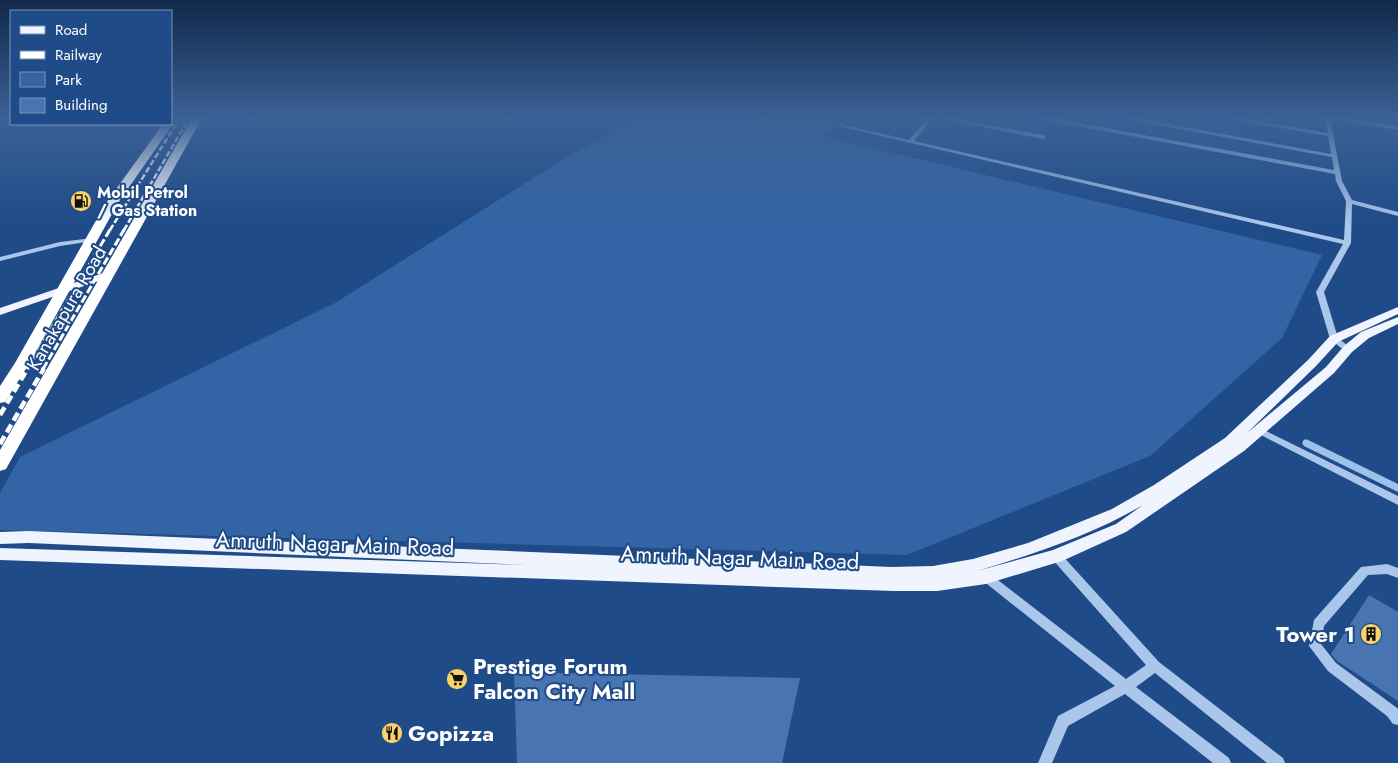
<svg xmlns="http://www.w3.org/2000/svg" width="1398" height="763" font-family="Jost,sans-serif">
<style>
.green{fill:#3365a6}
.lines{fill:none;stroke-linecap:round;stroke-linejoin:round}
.stream{stroke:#9ec1ec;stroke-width:7}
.building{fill:#4875b1}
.minor{fill:#aac6eb;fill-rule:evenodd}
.major{fill:#eff4fe;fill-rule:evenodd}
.highway{fill:#fff;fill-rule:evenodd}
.rail-far2{stroke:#fff;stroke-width:2.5;stroke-dasharray:6 2.5;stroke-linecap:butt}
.rail-far1{stroke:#fff;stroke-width:3;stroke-dasharray:8 3;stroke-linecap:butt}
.rail{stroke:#fff;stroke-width:4.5;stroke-dasharray:9 4.5;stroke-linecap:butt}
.labels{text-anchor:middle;stroke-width:4;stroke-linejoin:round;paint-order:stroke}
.far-poi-label{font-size:16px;font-weight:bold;fill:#fff;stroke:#1f4b88;text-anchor:start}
.street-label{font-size:19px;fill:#fff;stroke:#1f4b88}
.near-street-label{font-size:22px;fill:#fff;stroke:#1f4b88}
.near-poi-label{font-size:22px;font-weight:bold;fill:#fff;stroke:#1f4b88;text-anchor:start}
</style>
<rect width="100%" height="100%" fill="#1f4b88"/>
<path class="green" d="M 640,118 L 841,118 L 822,136 L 1322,255 L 1282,338 L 1150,456 L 907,555 L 0,530 L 0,493 L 20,457 L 335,303 L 565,158 Z"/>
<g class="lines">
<path class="stream" d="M 1306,443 L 1398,488"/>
</g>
<path class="building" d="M 1369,595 L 1398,612 L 1398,701 L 1337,661 L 1331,654 Z
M 514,672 L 800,678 L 782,763 L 517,763 Z"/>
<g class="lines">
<path class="minor" d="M 0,118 L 11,118 L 11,121 L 0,120 Z
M 928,118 L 933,118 L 914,141 L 1344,240 L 1346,201 L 1336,181 L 1335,174 L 1045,120 L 1042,118 L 1051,118 L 1334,170 L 1332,157 L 1130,120 L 1127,118 L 1136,118 L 1331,154 L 1328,136 L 1232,120 L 1229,118 L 1239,118 L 1328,133 L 1325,118 L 1330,118 L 1342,181 L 1352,200 L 1398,212 L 1398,216 L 1352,204 L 1351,243 L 1324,292 L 1338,338 L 1352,349 L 1348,352 L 1345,351 L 1330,339 L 1316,292 L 1343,244 L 838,126 L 841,124 L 909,140 Z
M 939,118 L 948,118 L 1043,135 L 1046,137 L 1043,139 Z
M 1333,118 L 1343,118 L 1398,126 L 1398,130 L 1336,120 Z
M 92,238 L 94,239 L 94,241 L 60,246 L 0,261 L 0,257 L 60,242 Z
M 1260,428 L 1398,496 L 1398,505 L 1257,433 L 1255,431 L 1257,429 Z
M 1056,551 L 1060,553 L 1159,662 L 1283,758 L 1285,763 L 1267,763 L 1155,673 L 1136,687 L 1229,758 L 1231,763 L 1213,763 L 1125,694 L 1068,726 L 1052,763 L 1038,763 L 1058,716 L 1115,686 L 982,580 L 980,577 L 982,574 L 986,572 L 990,574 L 1126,679 L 1146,665 L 1052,559 L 1051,556 L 1052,553 Z
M 1387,564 L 1398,568 L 1398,578 L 1387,574 L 1368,575 L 1324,626 L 1321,644 L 1336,663 L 1397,708 L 1398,709 L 1398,725 L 1393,724 L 1387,716 L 1328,671 L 1309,646 L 1314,620 L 1361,567 Z"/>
<path class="major" d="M 109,271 L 114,274 L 113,276 L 0,315 L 0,308 Z
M 1398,307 L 1398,314 L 1338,342 L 1316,366 L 1247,433 L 1326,367 L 1344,346 L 1361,332 L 1398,317 L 1398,324 L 1369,338 L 1352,352 L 1334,373 L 1244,451 L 1126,532 L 1062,561 L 986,584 L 937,591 L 894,591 L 0,560 L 0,548 L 528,565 L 29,543 L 0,544 L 0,532 L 29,531 L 891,567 L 933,566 L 973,559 L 1028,543 L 1112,509 L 1154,485 L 1225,438 L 1308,360 L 1330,336 ZM 1143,505 L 1116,524 L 1053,550 L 977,571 C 1034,554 1092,535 1143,505 Z"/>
<path class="highway" d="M 192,118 L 202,118 L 6,469 L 0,471 L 0,450 Z
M 171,122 L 173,124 L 118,203 L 29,364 L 5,402 L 0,403 L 0,386 L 15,363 L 106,203 L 163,124 L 171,124 Z"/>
<path class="rail-far2" d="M 110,230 L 180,118
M 124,230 L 189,118"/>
<path class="rail-far1" d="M 27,369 L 111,228
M 43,369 L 125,228"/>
<path class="rail" d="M 0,415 L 28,368
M 0,444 L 44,368"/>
</g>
<linearGradient id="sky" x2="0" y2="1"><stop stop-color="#11294b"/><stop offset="0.53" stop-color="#3c6196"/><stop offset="1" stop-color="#3c6196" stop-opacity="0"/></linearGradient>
<rect width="1398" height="224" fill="url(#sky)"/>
<defs>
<g id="fuel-disc" transform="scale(1.125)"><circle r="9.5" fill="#f9d26a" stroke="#1f4b88"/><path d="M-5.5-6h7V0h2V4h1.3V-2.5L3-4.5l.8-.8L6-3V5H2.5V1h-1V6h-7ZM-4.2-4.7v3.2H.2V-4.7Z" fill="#111"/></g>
<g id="building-disc" transform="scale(1.125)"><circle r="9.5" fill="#f9d26a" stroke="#1f4b88"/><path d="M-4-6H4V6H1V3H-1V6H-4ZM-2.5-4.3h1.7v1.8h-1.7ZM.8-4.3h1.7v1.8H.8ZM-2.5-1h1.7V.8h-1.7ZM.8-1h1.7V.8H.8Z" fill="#111"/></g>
<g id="supermarket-disc" transform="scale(1.125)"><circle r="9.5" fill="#f9d26a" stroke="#1f4b88"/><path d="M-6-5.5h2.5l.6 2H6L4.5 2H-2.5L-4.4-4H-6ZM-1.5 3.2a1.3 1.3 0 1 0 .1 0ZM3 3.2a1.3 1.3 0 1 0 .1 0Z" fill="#111"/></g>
<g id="restaurant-disc" transform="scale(1.125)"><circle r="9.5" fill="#f9d26a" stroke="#1f4b88"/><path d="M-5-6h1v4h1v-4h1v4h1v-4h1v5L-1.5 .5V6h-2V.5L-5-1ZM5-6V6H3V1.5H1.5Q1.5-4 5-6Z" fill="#111"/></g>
</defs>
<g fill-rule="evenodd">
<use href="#fuel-disc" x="81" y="201"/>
<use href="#building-disc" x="1371" y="634"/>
<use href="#supermarket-disc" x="457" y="679"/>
<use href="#restaurant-disc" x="392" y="733"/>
</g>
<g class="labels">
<g class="far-poi-label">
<text x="97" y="198">Mobil Petrol<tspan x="97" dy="18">/ Gas Station</tspan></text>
</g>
<g class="street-label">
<text transform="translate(66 308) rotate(-60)" y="7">Kanakapura Road</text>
</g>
<g class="near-street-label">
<text transform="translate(335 543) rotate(2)" y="8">Amruth Nagar Main Road</text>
<text transform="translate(740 557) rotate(2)" y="8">Amruth Nagar Main Road</text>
</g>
<g class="near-poi-label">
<text x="1355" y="642" text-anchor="end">Tower 1</text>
<text x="473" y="674">Prestige Forum<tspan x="473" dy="25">Falcon City Mall</tspan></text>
<text x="408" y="741">Gopizza</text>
</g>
</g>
<rect x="10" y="10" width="162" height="115" fill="#1f4b88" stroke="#7993b8"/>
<rect x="20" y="26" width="25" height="8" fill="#eff4fe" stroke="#7993b8"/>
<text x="55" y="35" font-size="15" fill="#ffffff">Road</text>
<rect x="20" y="51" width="25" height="8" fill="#ffffff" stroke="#7993b8"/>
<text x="55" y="60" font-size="15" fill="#ffffff">Railway</text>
<rect x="20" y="72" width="25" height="15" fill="#3365a6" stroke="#7993b8"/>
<text x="55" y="85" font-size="15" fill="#ffffff">Park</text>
<rect x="20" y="98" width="25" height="15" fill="#4875b1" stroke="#7993b8"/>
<text x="55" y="110" font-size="15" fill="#ffffff">Building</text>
</svg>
